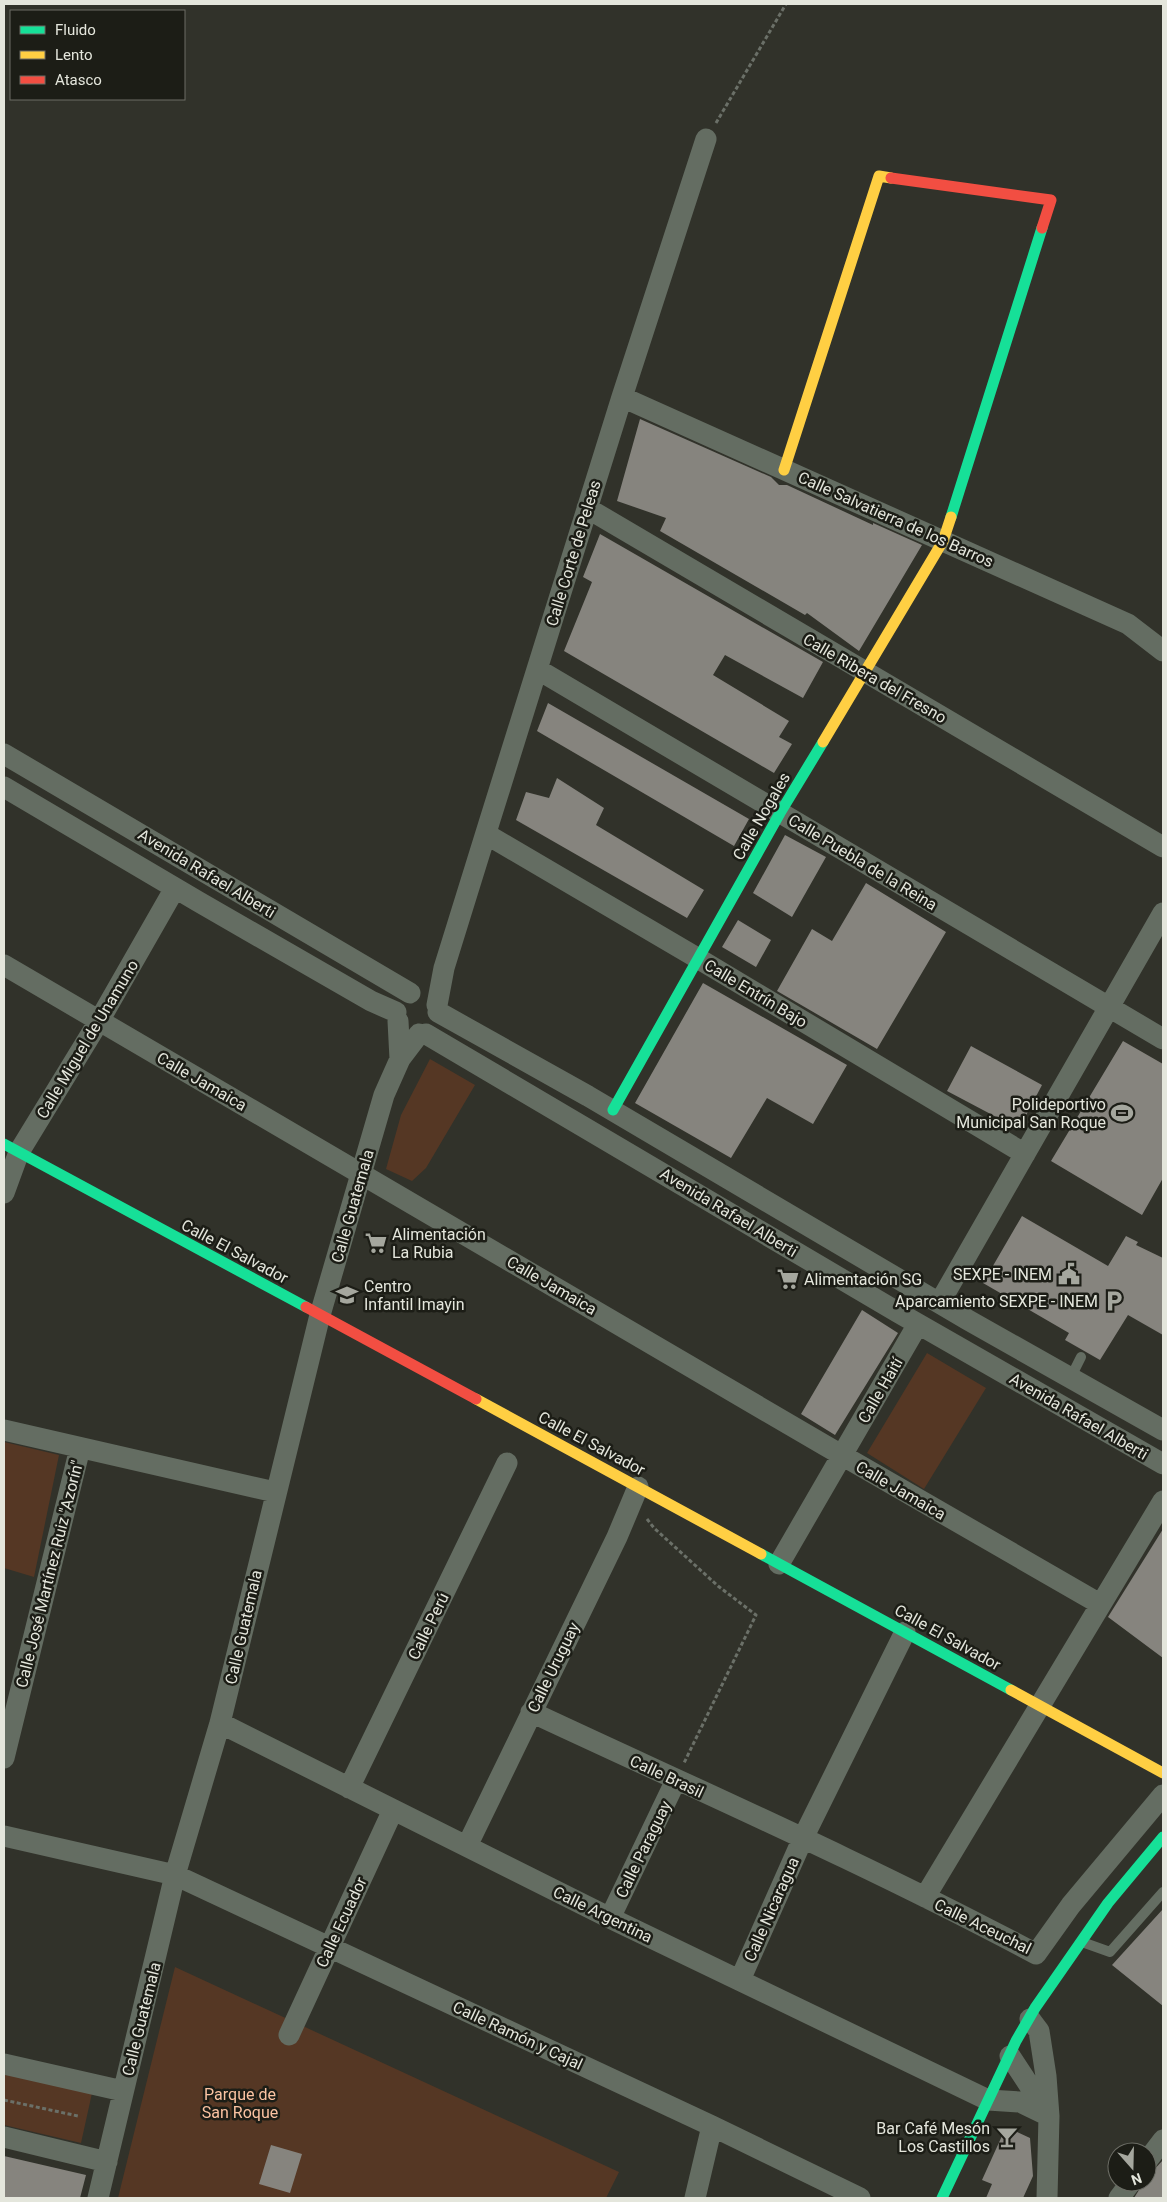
<svg xmlns="http://www.w3.org/2000/svg" width="1167" height="2202" font-family="Roboto,sans-serif">
<style>
.green{fill:#553724}
.building{fill:#86847e}
.lines{fill:none;stroke-linecap:round;stroke-linejoin:round}
.path{stroke:#6b7068;stroke-width:3;stroke-dasharray:4 2.5;stroke-linecap:butt}
.lane{stroke:#646d62;stroke-width:10}
.street{stroke:#646d62;stroke-width:21}
.fast{stroke:#16e098;stroke-width:11}
.slow{stroke:#ffcf43;stroke-width:11}
.jam{stroke:#f24e42;stroke-width:11}
.labels{text-anchor:middle;stroke-width:5;stroke-linejoin:round;paint-order:stroke}
.street-label{font-size:16px;fill:#e4e6dc;stroke:#1c1d16}
.poi-label{font-size:16px;fill:#e4e6dc;stroke:#1c1d16;text-anchor:end}
.park-label{font-size:16px;fill:#fbc3a2;stroke:#1c1d16}
</style>
<rect width="100%" height="100%" fill="#31322a"/>
<path class="green" d="M 430,1059 L 475,1085 L 426,1168 L 412,1181 L 386,1169 L 401,1115 Z
M 927,1353 L 986,1388 L 924,1489 L 867,1453 Z
M 4,1442 L 59,1455 L 34,1577 L 4,1568 Z
M 175,1967 L 619,2172 L 606,2198 L 118,2198 Z
M 4,2072 L 92,2093 L 81,2143 L 4,2125 Z"/>
<path class="building" d="M 640,419 L 771,477 L 779,485 L 787,485 L 873,525 L 873,523 L 922,545 L 859,651 L 807,613 L 805,615 L 660,531 L 666,518 L 617,501 Z
M 600,534 L 823,662 L 803,698 L 725,655 L 713,675 L 789,721 L 779,737 L 792,744 L 774,773 L 564,651 L 592,582 L 583,577 Z
M 548,703 L 749,819 L 734,846 L 537,731 Z
M 557,778 L 604,808 L 596,825 L 704,890 L 687,918 L 516,820 L 526,792 L 549,798 Z
M 785,835 L 826,857 L 792,917 L 753,893 Z
M 866,883 L 946,932 L 877,1049 L 777,991 L 812,929 L 832,941 Z
M 738,920 L 771,940 L 756,967 L 722,947 Z
M 703,983 L 847,1065 L 813,1124 L 767,1098 L 731,1158 L 635,1103 Z
M 1123,1041 L 1163,1064 L 1163,1178 L 1142,1215 L 1051,1161 Z
M 971,1046 L 1042,1085 L 1019,1129 L 947,1091 Z
M 1022,1216 L 1108,1266 L 1126,1236 L 1138,1242 L 1136,1245 L 1163,1258 L 1163,1335 L 1128,1315 L 1100,1360 L 1065,1340 L 1069,1333 L 983,1283 Z
M 862,1310 L 898,1333 L 835,1435 L 801,1414 Z
M 1163,1529 L 1163,1658 L 1108,1617 Z
M 1163,1909 L 1163,2006 L 1112,1965 Z
M 1006,2127 L 1030,2138 L 1033,2176 L 1023,2198 L 986,2198 L 992,2184 L 982,2180 Z
M 271,2145 L 302,2154 L 290,2193 L 259,2184 Z
M 4,2156 L 86,2175 L 80,2198 L 4,2198 Z
M 1163,2160 L 1163,2198 L 1134,2198 L 1144,2182 L 1147,2182 L 1147,2178 L 1151,2173 Z"/>
<g class="lines">
<path class="path" d="M 716,123 L 786,4
M 647,1519 L 654,1528 L 718,1586 L 756,1615 L 684,1763
M 4,2100 L 78,2116"/>
<path class="lane" d="M 1071,1377 L 1081,1357
M 1082,1942 L 1110,1952 L 1163,1892"/>
<path class="street" d="M 622,397 L 1128,624 L 1163,651
M 587,508 L 1163,847
M 537,669 L 1163,1039
M 4,754 L 410,993
M 4,787 L 199,902 L 371,1001 L 396,1012
M 486,834 L 699,959 L 1025,1154
M 4,965 L 826,1446 L 1100,1604
M 437,1005 L 444,968 L 489,823 L 622,397 L 706,139
M 438,1012 L 588,1096 L 968,1320 L 1163,1430
M 398,1021 L 400,1059
M 426,1034 L 899,1313 L 1163,1464
M 4,1193 L 19,1152 L 99,1021 L 175,888
M 940,1302 L 1163,913
M 4,1430 L 275,1492
M 779,1564 L 918,1324
M 531,1712 C 700,1791 871,1866 1036,1954 L 1071,1905 L 1163,1795
M 220,1723 L 610,1918 L 988,2100 L 1020,2102 L 1049,2116
M 4,1758 L 80,1448
M 349,1788 L 507,1463
M 4,1836 L 175,1875 L 712,2126 L 860,2198
M 467,1846 L 617,1537 L 638,1487
M 925,1897 L 1163,1501
M 610,1918 L 676,1780
M 740,1980 L 803,1838 L 905,1632
M 1030,2019 L 1039,2031 L 1046,2076 L 1049,2116 L 1047,2198
M 289,2035 L 393,1810
M 1010,2056 L 1048,2114
M 4,2064 L 123,2091
M 4,2137 L 107,2162
M 1147,2161 L 1163,2140
M 98,2198 L 175,1875 L 220,1723 L 320,1315 L 384,1095 L 400,1059 L 419,1034
M 695,2198 L 712,2126
M 1119,2198 L 1131,2182"/>
<path class="fast" d="M 951,517 L 1042,228
M 613,1110 L 780,813 L 823,742
M 4,1144 L 306,1307
M 761,1554 L 1011,1690
M 942,2198 L 1016,2041 L 1035,2008 L 1108,1903 L 1163,1837"/>
<path class="slow" d="M 784,470 L 879,176 L 891,178
M 823,742 L 943,541 L 951,517
M 476,1399 L 761,1554
M 1011,1690 L 1163,1773"/>
<path class="jam" d="M 891,178 L 1051,200 L 1042,228
M 306,1307 L 476,1399"/>
</g>
<defs>
<g id="stadium-bare" transform="scale(1.725)"><path d="M0-5a6.5 5 0 1 0 0 10a6.5 5 0 1 0 0-10ZM-3.5-1.8h7v3.6h-7Z" fill="#a5a79e" stroke="#1c1d16" stroke-width="2.5" paint-order="stroke"/></g>
<g id="supermarket-bare" transform="scale(1.725)"><path d="M-6-5.5h2.5l.6 2H6L4.5 2H-2.5L-4.4-4H-6ZM-1.5 3.2a1.3 1.3 0 1 0 .1 0ZM3 3.2a1.3 1.3 0 1 0 .1 0Z" fill="#a5a79e" stroke="#1c1d16" stroke-width="2.5" paint-order="stroke"/></g>
<g id="civic-bare" transform="scale(1.725)"><path d="M-.6-6.5H3V-4.5H.6V-3L4-1V1h2V6H-6V1h2V-1L-.6-3ZM-1.2 2.5V6h2.4V2.5Z" fill="#a5a79e" stroke="#1c1d16" stroke-width="2.5" paint-order="stroke"/></g>
<g id="school-bare" transform="scale(1.725)"><path d="M0-5L7-2L0 1L-7-2ZM-4 1L0 2.5L4 1V4Q0 6-4 4Z" fill="#a5a79e" stroke="#1c1d16" stroke-width="2.5" paint-order="stroke"/></g>
<g id="parking-bare" transform="scale(1.725)"><path d="M-3.5-5.5H1a3.5 3.5 0 0 1 0 7H-1V5.5H-3.5ZM-1-3.4V-.6H.8a1.4 1.4 0 0 0 0-2.8Z" fill="#a5a79e" stroke="#1c1d16" stroke-width="2.5" paint-order="stroke"/></g>
<g id="bar-bare" transform="scale(1.725)"><path d="M-6-5H6L.8 .8V4.5H3.5V6h-7V4.5H-.8V.8Z" fill="#a5a79e" stroke="#1c1d16" stroke-width="2.5" paint-order="stroke"/></g>
</defs>
<g fill-rule="evenodd">
<use href="#stadium-bare" x="1122" y="1113"/>
<use href="#supermarket-bare" x="376" y="1243"/>
<use href="#civic-bare" x="1069" y="1274"/>
<use href="#supermarket-bare" x="788" y="1279"/>
<use href="#school-bare" x="347" y="1295"/>
<use href="#parking-bare" x="1114" y="1301"/>
<use href="#bar-bare" x="1007" y="2137"/>
</g>
<g class="labels">
<g class="street-label">
<text transform="translate(896 519) rotate(24)" y="6">Calle Salvatierra de los Barros</text>
<text transform="translate(573 553) rotate(-73)" y="6">Calle Corte de Peleas</text>
<text transform="translate(875 678) rotate(30)" y="6">Calle Ribera del Fresno</text>
<text transform="translate(761 816) rotate(-60)" y="6">Calle Nogales</text>
<text transform="translate(863 862) rotate(31)" y="6">Calle Puebla de la Reina</text>
<text transform="translate(207 873) rotate(31)" y="6">Avenida Rafael Alberti</text>
<text transform="translate(756 993) rotate(31)" y="6">Calle Entrín Bajo</text>
<text transform="translate(87 1039) rotate(-59)" y="6">Calle Miguel de Unamuno</text>
<text transform="translate(202 1081) rotate(30)" y="6">Calle Jamaica</text>
<text transform="translate(352 1206) rotate(-74)" y="6">Calle Guatemala</text>
<text transform="translate(729 1212) rotate(31)" y="6">Avenida Rafael Alberti</text>
<text transform="translate(235 1251) rotate(28)" y="6">Calle El Salvador</text>
<text transform="translate(552 1285) rotate(30)" y="6">Calle Jamaica</text>
<text transform="translate(880 1390) rotate(-60)" y="6">Calle Haití</text>
<text transform="translate(1079 1416) rotate(30)" y="6">Avenida Rafael Alberti</text>
<text transform="translate(592 1443) rotate(28)" y="6">Calle El Salvador</text>
<text transform="translate(901 1490) rotate(30)" y="6">Calle Jamaica</text>
<text transform="translate(49 1574) rotate(-76)" y="6">Calle José Martínez Ruiz "Azorín"</text>
<text transform="translate(428 1626) rotate(-64)" y="6">Calle Perú</text>
<text transform="translate(243 1627) rotate(-77)" y="6">Calle Guatemala</text>
<text transform="translate(948 1637) rotate(29)" y="6">Calle El Salvador</text>
<text transform="translate(553 1667) rotate(-64)" y="6">Calle Uruguay</text>
<text transform="translate(667 1776) rotate(25)" y="6">Calle Brasil</text>
<text transform="translate(643 1849) rotate(-64)" y="6">Calle Paraguay</text>
<text transform="translate(771 1909) rotate(-66)" y="6">Calle Nicaragua</text>
<text transform="translate(603 1914) rotate(26)" y="6">Calle Argentina</text>
<text transform="translate(341 1922) rotate(-65)" y="6">Calle Ecuador</text>
<text transform="translate(983 1926) rotate(26)" y="6">Calle Aceuchal</text>
<text transform="translate(141 2019) rotate(-76)" y="6">Calle Guatemala</text>
<text transform="translate(518 2035) rotate(25)" y="6">Calle Ramón y Cajal</text>
</g>
<g class="poi-label">
<text x="1106" y="1110">Polideportivo<tspan x="1106" dy="18">Municipal San Roque</tspan></text>
<text x="392" y="1240" text-anchor="start">Alimentación<tspan x="392" dy="18">La Rubia</tspan></text>
<text x="1052" y="1280">SEXPE - INEM</text>
<text x="804" y="1285" text-anchor="start">Alimentación SG</text>
<text x="364" y="1292" text-anchor="start">Centro<tspan x="364" dy="18">Infantil Imayin</tspan></text>
<text x="1098" y="1307">Aparcamiento SEXPE - INEM</text>
<text x="990" y="2134">Bar Café Mesón<tspan x="990" dy="18">Los Castillos</tspan></text>
</g>
<g class="park-label">
<text x="240" y="2100">Parque de<tspan x="240" dy="18">San Roque</tspan></text>
</g>
</g>
<rect width="1167" height="2202" fill="none" stroke="#e4e6dc" stroke-width="10"/>
<rect x="10" y="10" width="175" height="90" fill="#1c1d16" stroke="#6c6d65"/>
<rect x="20" y="26" width="25" height="8" fill="#16e098" stroke="#6c6d65"/>
<text x="55" y="35" font-size="15" fill="#e4e6dc">Fluido</text>
<rect x="20" y="51" width="25" height="8" fill="#ffcf43" stroke="#6c6d65"/>
<text x="55" y="60" font-size="15" fill="#e4e6dc">Lento</text>
<rect x="20" y="76" width="25" height="8" fill="#f24e42" stroke="#6c6d65"/>
<text x="55" y="85" font-size="15" fill="#e4e6dc">Atasco</text>
<g transform="translate(1132 2167) rotate(160)"><circle r="24" fill="#1c1d16" stroke="#6c6d65"/>
<path d="M0-4L9 19L0 12L-9 19Z" fill="#a5a79e"/>
<text y="-8" font-size="14" font-weight="bold" text-anchor="middle" fill="#e4e6dc">N</text>
</g>
</svg>
